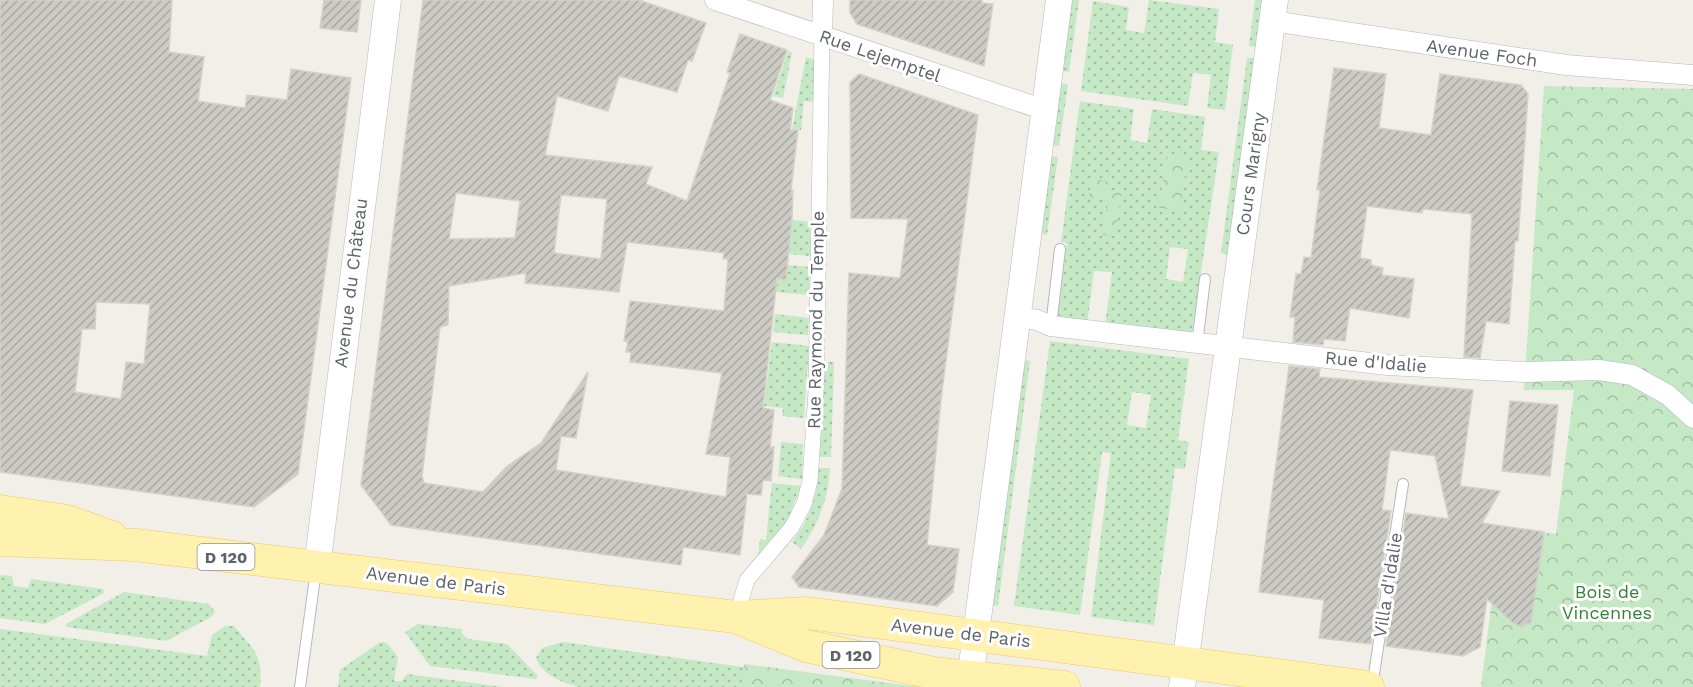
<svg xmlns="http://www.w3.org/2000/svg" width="1693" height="687" font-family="'Work Sans',sans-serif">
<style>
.grass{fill:url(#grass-dots);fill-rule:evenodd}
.forest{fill:url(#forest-crowns)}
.building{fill:url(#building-hatch);stroke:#d6d1c6;stroke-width:1.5;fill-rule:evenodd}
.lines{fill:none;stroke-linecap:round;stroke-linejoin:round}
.service-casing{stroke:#b5b8bc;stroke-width:12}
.pedestrian-casing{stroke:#b5b8bc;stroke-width:16}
.minor-casing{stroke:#b5b8bc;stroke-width:21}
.tertiary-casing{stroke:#b5b8bc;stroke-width:27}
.primary-casing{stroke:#f2c960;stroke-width:33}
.service{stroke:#fff;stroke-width:10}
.pedestrian{stroke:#fff;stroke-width:15}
.minor{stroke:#fff;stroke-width:20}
.tertiary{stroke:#fff;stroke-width:26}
.primary{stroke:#fff2af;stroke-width:32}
.labels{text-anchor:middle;stroke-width:6;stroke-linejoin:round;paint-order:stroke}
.shield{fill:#fff;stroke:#8f9295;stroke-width:1.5}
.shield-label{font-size:16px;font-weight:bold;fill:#5f6368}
.street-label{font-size:18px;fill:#5f6368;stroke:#fff}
.park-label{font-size:18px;fill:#348238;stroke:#fff}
</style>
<defs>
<pattern id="grass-dots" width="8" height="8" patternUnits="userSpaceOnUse" patternTransform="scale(1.5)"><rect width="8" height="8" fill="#c5e8c5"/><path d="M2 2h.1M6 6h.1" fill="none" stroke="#a3c0a4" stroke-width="1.8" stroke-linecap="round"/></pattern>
<pattern id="forest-crowns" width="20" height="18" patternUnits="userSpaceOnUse" patternTransform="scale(1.5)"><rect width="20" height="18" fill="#c5e8c5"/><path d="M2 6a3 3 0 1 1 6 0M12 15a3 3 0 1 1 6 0" fill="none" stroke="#a3c0a4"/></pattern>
<pattern id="building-hatch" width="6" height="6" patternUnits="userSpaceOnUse" patternTransform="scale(1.5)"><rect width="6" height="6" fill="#cccac5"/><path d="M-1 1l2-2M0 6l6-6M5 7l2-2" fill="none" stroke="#a9a8a4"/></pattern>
</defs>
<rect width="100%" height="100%" fill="#f1efe8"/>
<path class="grass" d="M 1071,0 L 1079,0 L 1069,72 L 1062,71 Z
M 1149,0 L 1219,9 L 1215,42 L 1233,45 L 1225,110 L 1207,108 L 1211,75 L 1193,73 L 1188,106 L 1081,91 L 1093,1 L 1129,7 L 1126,30 L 1144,33 Z
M 1255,0 L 1262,0 L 1256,47 L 1249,46 Z
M 788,51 L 792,52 L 783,98 L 773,96 Z
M 806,57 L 815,60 L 814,102 L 804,101 L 801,130 L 792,129 Z
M 1247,58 L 1255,58 L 1228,255 L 1221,253 Z
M 1061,83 L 1068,85 L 1059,146 L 1052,145 Z
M 1080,101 L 1134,109 L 1130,140 L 1147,143 L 1152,109 L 1205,117 L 1201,150 L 1219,152 L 1191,338 L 1105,326 L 1112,272 L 1094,271 L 1087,325 L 1067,322 L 1058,315 L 1067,243 L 1061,242 ZM 1170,247 L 1188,249 L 1183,282 L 1166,279 Z
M 1050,156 L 1058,157 L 1047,235 L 1039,233 Z
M 792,220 L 811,222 L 810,256 L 789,254 Z
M 788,265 L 810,267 L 809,295 L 776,292 L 778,279 L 787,280 Z
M 775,314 L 809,318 L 808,335 L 773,332 Z
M 1050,341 L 1189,359 L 1178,440 L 1189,442 L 1185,469 L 1175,468 L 1154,625 L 1091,617 L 1111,453 L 1102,452 L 1080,615 L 1014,606 ZM 1132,392 L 1151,395 L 1146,428 L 1127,425 Z
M 772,342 L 809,346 L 804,418 L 782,416 L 783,408 L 764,406 Z
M 1023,360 L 1030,361 L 998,606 L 990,606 Z
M 822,362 L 834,362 L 831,457 L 820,457 Z
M 781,442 L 803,444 L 802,479 L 778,476 Z
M 819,468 L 830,468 C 829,497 818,525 801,549 L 792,542 C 809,521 818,494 819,468 Z
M 772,483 L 801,486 L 786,524 L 760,555 L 758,555 L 760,539 L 766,540 Z
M 0,575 L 12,576 L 14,586 L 28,588 L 31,579 L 103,589 L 104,593 L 45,624 L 0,618 Z
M 124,592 L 209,604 L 215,612 L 211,617 L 166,641 L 66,627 L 66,624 Z
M 418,624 L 462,629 L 462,634 L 468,639 L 507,644 L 538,676 L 536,679 L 430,666 L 405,632 Z
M 225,626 L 234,626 C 254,651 263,653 260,687 L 0,687 L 0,629 L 207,656 L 212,635 Z
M 380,642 L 387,643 L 398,657 L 394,681 L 402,681 L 407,674 L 503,687 L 338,687 L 340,670 Z
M 563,642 L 821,678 L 823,687 L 578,687 C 562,682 542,675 536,658 L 542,648 Z"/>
<path class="forest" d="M 1544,86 L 1693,89 L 1693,687 L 1481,687 L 1501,527 L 1556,534 L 1574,390 L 1524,390 Z
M 1167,156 L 1187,159 L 1180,211 L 1159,208 Z
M 1092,179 L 1111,182 L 1110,190 L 1122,191 L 1115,236 L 1103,235 L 1108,201 L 1089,197 Z
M 744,664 L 919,687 L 741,687 Z"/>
<path class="building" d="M 0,0 L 172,0 L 169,52 L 204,57 L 198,101 L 245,108 L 247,95 L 287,100 L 291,69 L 351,78 L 298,474 L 254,507 L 0,472 ZM 96,302 L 150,304 L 144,364 L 126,362 L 121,399 L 75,392 L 82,329 L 95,329 Z
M 324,0 L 361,0 L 357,32 L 320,28 Z
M 423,0 L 639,0 L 706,23 L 692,61 L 688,60 L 677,92 L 619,76 L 608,111 L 557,96 L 545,155 L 652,167 L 646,184 L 687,201 L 730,73 L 727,72 L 740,34 L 787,50 L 770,100 L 793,108 L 790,130 L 798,130 L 791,190 L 793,190 L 792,217 L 786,280 L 777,278 L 763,408 L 774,410 L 770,447 L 774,447 L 771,481 L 763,480 L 761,495 L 747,494 L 740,555 L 683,547 L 681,565 L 391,525 L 361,485 ZM 456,193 L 520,201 L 515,238 L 449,239 ZM 561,195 L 607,199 L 601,259 L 554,253 ZM 627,242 L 724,253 L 723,259 L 728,259 L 724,311 L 630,301 L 624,341 L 628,342 L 626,352 L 631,352 L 630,362 L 722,373 L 706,454 L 730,457 L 726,497 L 556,470 L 561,436 L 576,438 L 588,372 L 541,443 L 506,467 L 483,492 L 424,483 L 422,476 L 440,327 L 448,325 L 449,286 L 526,273 L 525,283 L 619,292 Z
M 850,0 L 982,0 L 982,3 L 993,4 L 984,66 L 857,24 L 850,13 Z
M 1334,68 L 1386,74 L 1379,128 L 1431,135 L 1440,74 L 1521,85 L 1528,94 L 1518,241 L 1515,241 L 1509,324 L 1486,321 L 1480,358 L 1464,357 L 1472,214 L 1423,209 L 1422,213 L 1367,206 L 1360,258 L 1371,260 L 1371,265 L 1383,268 L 1382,275 L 1414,279 L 1409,318 L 1350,308 L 1345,341 L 1324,339 L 1323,345 L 1293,342 L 1295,317 L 1290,317 L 1296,274 L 1301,274 L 1304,257 L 1311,258 L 1320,190 L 1317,190 Z
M 859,74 L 978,115 L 941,399 L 927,545 L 959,549 L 953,592 L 937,606 L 799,587 L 792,577 L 824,535 L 842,489 L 849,273 L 900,278 L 908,219 L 851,218 L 850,82 Z
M 1289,366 L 1320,369 L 1319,377 L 1473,390 L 1460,486 L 1500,491 L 1482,523 L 1544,532 L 1531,622 L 1521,627 L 1513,623 L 1487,599 L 1480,647 L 1463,656 L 1386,646 L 1406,513 L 1449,519 L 1435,456 L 1390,450 L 1382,510 L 1391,511 L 1371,644 L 1319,638 L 1324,600 L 1259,592 Z
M 1510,401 L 1558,405 L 1550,476 L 1502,471 Z"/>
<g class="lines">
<g class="service-casing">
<path id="service" d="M 1051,326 L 1060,249
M 1197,344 L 1205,279
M 300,687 L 316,570
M 1372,687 L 1403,484"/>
</g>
<g class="pedestrian-casing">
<path id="pedestrian" d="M 736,617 L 747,580 L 792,527 L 804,504 L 810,481 L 816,392 L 822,36"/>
</g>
<g class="minor-casing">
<path id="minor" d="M 715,0 L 1045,110
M 1272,21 L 1566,65 L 1693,75
M 822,36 L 823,0
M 1016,317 L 1037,320 L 1051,326 L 1387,365 L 1525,372 L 1599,370 L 1632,375 L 1668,395 L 1693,418"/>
</g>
<g class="tertiary-casing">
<path id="tertiary" d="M 317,567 L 388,0
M 969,687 L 1059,0
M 1182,687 L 1275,0"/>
</g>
<g class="primary-casing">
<path id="primary" d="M 0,511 L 67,521 L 112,537
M 0,540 L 135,545 L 736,617 L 807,613 L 1368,687
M 743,620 L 806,646 L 933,673 L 1064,687"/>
</g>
<use href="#service" class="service"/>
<use href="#pedestrian" class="pedestrian"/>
<use href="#minor" class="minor"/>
<use href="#tertiary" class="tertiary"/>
<use href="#primary" class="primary"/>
</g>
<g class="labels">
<g class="shield">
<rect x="197.5" y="544" width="57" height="26" rx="4.5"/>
<rect x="822.5" y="642" width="57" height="26" rx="4.5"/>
</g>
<g class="shield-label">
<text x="226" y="563">D 120</text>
<text x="851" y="661">D 120</text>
</g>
<g class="street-label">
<text transform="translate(1482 53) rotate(8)" y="6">Avenue Foch</text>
<text transform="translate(880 56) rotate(19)" y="6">Rue Lejemptel</text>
<text transform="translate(1251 174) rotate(-82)" y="6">Cours Marigny</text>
<text transform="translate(351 283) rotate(-83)" y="6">Avenue du Château</text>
<text transform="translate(816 320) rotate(-89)" y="6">Rue Raymond du Temple</text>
<text transform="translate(1376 362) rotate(5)" y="6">Rue d'Idalie</text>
<text transform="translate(436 581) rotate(7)" y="6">Avenue de Paris</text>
<text transform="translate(1388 585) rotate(-81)" y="6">Villa d'Idalie</text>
<text transform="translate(961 633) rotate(7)" y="6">Avenue de Paris</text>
</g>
<g class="park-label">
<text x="1607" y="598">Bois de<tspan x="1607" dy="21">Vincennes</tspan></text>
</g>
</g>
</svg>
